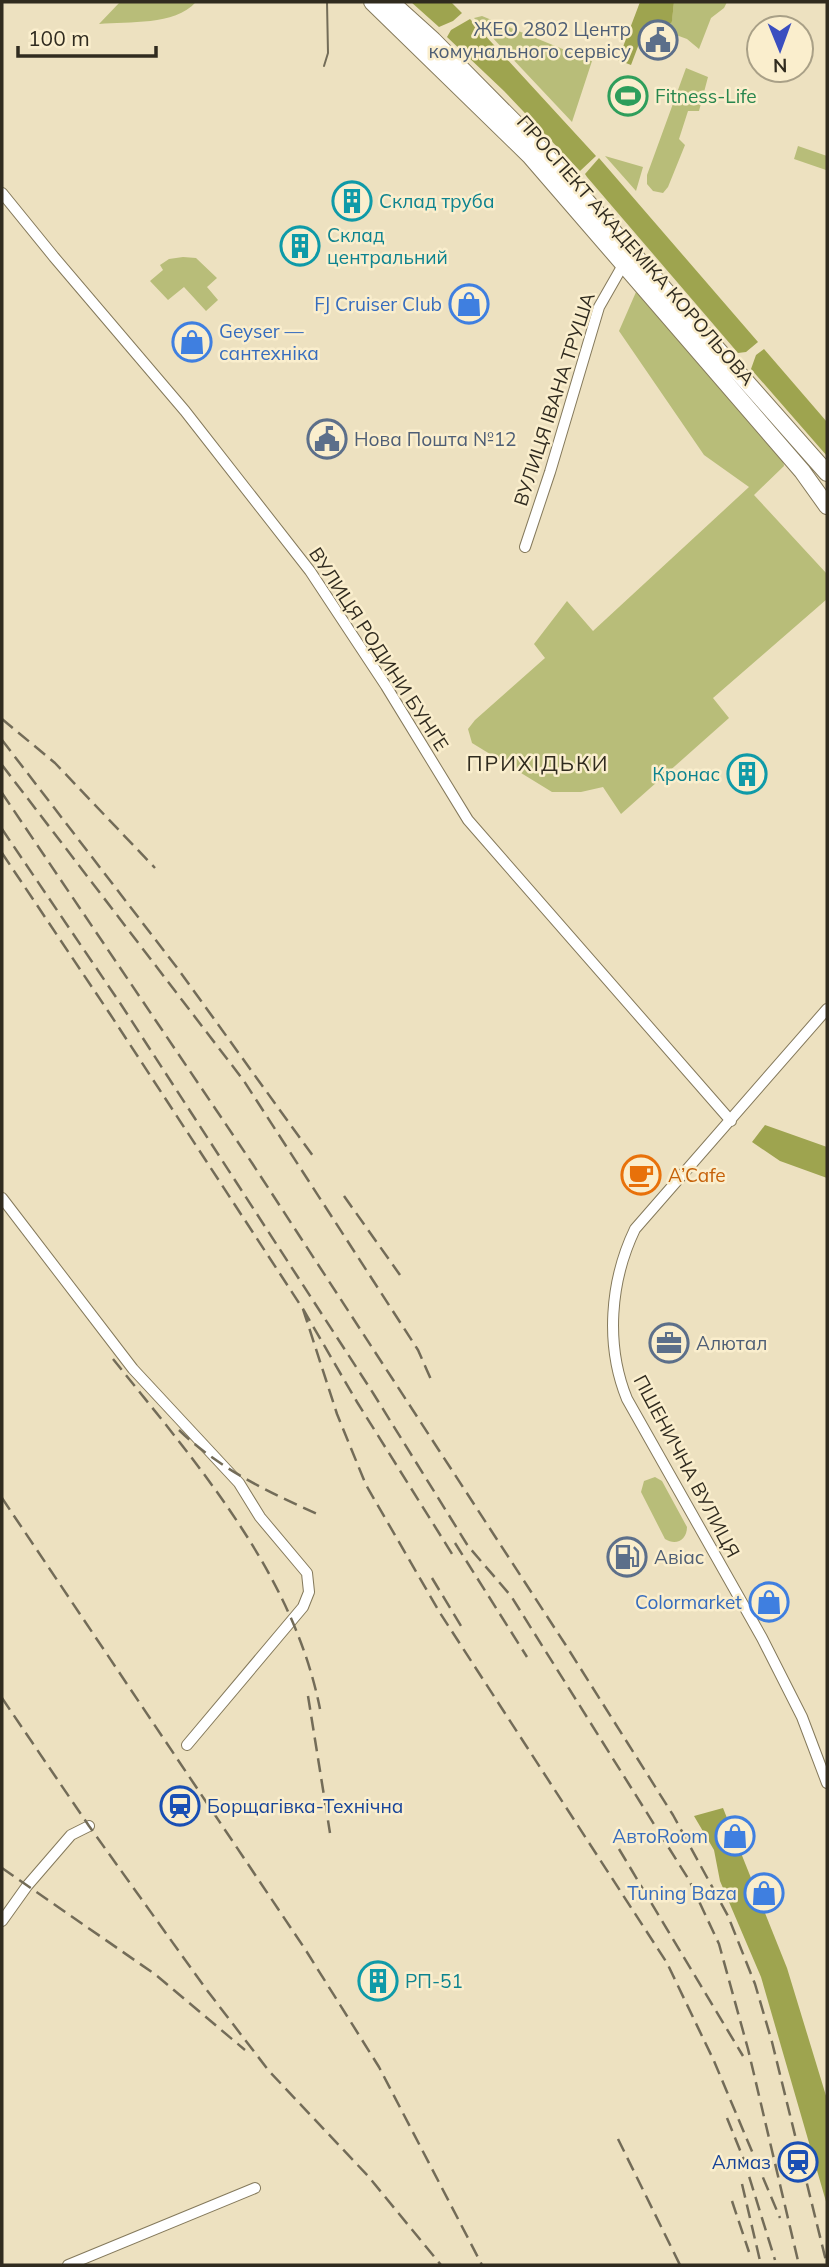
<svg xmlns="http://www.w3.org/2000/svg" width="829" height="2267" font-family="Mulish,sans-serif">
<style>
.green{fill:#b8bd79}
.forest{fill:#9ea44f}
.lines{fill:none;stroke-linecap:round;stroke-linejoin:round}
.minor-casing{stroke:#84795b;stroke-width:12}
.secondary-casing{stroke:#84795b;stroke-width:18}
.minor{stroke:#fff;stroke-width:10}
.secondary{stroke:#fff;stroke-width:16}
.tram{stroke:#736c58;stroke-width:2}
.rail{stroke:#736c58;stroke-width:2.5;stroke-dasharray:14 7;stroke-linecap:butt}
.labels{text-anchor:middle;stroke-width:5;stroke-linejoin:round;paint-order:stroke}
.service-label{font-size:19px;fill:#4e5e75;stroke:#faeecd;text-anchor:start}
.leisure-label{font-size:19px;fill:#27864d;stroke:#faeecd;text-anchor:start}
.culture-label{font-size:19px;fill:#0d838f;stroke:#faeecd;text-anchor:start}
.street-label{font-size:19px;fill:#302b1f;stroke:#faeecd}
.shop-label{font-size:19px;fill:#366cbe;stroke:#faeecd;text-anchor:end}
.food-label{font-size:19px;fill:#c56008;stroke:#faeecd;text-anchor:start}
.transit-label{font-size:19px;fill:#164399;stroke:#faeecd;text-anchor:start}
.neighbourhood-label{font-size:21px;letter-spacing:2px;fill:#302b1f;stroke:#faeecd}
</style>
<rect width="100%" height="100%" fill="#ede1c0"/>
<path class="green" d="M 120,2 L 196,2 C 174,26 129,21 99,24 Z
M 674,2 L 727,2 L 724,8 L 711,18 L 699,49 L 687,39 L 668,32 L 668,27 L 672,20 Z
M 482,16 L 592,61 L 572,122 L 474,18 Z
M 686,68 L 708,77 L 699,111 L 688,111 L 679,139 L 685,145 L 668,187 L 663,193 L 653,191 L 647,184 L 647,175 Z
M 798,146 L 827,156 L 826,170 L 794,159 Z
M 605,156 L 643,167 L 636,191 Z
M 183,257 L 196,258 L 217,278 L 207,287 L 218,300 L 206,311 L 184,287 L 168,300 L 150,281 L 163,270 L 160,265 L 169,259 Z
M 636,292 L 783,459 L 784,466 L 754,495 L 827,574 L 827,599 L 713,698 L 729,718 L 621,814 L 603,787 L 581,792 L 552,792 L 472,743 L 468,729 L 475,720 L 545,658 L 534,644 L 567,601 L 593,631 L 749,487 L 704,455 L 619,331 Z
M 655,1477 L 662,1481 L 687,1527 C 687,1540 676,1546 665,1539 L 641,1492 L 644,1481 Z"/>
<path class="forest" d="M 411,2 L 451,2 L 462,13 L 453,21 L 439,27 Z
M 640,2 L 674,2 L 672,21 L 671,23 L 650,23 L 645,28 L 631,65 L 618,60 Z
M 470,19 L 596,156 L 580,171 L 504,91 L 447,37 L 451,30 Z
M 599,158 L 758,342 L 746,352 L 738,353 L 587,177 L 585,174 Z
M 764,349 L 827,422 L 827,456 L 751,369 L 756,355 Z
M 765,1125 L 827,1147 L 827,1178 L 780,1161 L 752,1142 Z
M 723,1808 L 787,1968 L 827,2099 L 827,2205 L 761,1977 L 720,1881 L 714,1850 L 694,1816 Z"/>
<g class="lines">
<g class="minor-casing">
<path id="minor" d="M 2,193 L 54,257 L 185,411 L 310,571 L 386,686 L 468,820 L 731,1121
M 525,547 L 550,472 L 599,307 L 623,265
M 827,1009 L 635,1229 C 610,1281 605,1345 627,1399 L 762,1638 L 802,1717 L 827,1783
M 2,1198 L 133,1369 L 239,1483 L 260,1517 L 307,1573 L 309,1592 L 303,1607 L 187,1745
M 2,1921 L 27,1886 L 71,1835 L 89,1826
M 68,2265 L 255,2188"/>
</g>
<g class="secondary-casing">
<path id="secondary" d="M 372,2 L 530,156 L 802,471 L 827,506
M 391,2 L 433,40 L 536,144 L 827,473"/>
</g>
<use href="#minor" class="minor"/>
<use href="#secondary" class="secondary"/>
<path class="tram" d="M 324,66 L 328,53 L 327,2"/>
<path class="rail" d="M 2,719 L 55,763 L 155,868
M 2,740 L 178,969 L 313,1156
M 2,765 L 244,1081 L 418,1350 L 433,1384
M 2,793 L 252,1163 L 567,1647 L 673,1815 L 728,1916 L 755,1984 L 772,2042 L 827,2265
M 2,829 L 122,1006 L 373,1393 L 468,1546 L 511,1596 L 689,1880 L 719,1944 L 748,2049 L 799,2265
M 2,853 L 110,1014 L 303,1309 L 357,1402 L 454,1557
M 344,1196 L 400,1275
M 303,1309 L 337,1414 L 366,1485 L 440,1613 L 667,1963 L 714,2061 L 780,2218
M 113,1359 C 197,1464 293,1573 320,1709
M 179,1430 C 219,1469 272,1494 322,1516
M 2,1498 L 305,1949 L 379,2067 L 482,2265
M 455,1543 L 527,1657
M 432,1578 L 461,1626
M 308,1696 L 330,1833
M 2,1698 L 89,1826 L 206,1989 L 269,2071 L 368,2176 L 441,2265
M 619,1849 L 743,2056
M 2,1868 L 156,1975 L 245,2050
M 727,2118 L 744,2160 L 775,2260
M 618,2139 L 680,2265
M 742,2184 L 761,2265
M 732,2201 L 749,2252"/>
</g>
<defs>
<g id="civic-ring" transform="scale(2.0125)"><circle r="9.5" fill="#faeecd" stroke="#5c6f8a" stroke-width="1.5"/><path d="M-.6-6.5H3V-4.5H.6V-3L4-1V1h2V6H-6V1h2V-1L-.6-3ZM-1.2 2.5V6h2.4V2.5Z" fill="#5c6f8a"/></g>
<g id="stadium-ring" transform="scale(2.0125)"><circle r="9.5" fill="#faeecd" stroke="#2e9e5b" stroke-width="1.5"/><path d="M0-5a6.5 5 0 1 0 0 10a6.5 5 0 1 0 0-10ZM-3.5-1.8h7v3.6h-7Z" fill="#2e9e5b"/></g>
<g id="building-ring" transform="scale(2.0125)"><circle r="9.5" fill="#faeecd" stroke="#0f9aa8" stroke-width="1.5"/><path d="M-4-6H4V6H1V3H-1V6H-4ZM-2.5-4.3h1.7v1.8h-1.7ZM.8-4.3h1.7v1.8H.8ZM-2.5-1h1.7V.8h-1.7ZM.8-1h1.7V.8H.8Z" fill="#0f9aa8"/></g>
<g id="shop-ring" transform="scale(2.0125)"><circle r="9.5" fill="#faeecd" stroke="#3f7fe0" stroke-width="1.5"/><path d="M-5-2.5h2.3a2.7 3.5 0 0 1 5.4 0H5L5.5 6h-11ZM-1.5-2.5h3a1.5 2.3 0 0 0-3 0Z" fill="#3f7fe0"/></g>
<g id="cafe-ring" transform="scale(2.0125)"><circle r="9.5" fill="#faeecd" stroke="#e8710a" stroke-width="1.5"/><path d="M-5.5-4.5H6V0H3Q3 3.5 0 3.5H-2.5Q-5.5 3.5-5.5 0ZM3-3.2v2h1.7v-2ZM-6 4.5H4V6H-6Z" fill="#e8710a"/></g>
<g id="office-ring" transform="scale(2.0125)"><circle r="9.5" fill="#faeecd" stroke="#5c6f8a" stroke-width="1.5"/><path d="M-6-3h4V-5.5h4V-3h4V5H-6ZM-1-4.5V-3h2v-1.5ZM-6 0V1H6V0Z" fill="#5c6f8a"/></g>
<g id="fuel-ring" transform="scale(2.0125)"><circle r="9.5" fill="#faeecd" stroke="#5c6f8a" stroke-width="1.5"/><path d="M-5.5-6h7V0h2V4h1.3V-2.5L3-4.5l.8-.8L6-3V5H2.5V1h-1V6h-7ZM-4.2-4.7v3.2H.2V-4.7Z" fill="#5c6f8a"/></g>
<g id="station-ring" transform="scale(2.0125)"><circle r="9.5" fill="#faeecd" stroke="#1a4fb4" stroke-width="1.5"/><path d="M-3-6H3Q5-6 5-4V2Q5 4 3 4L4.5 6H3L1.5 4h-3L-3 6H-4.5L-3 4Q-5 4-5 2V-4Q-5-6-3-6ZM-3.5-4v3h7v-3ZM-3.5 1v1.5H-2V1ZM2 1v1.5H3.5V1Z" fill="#1a4fb4"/></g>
</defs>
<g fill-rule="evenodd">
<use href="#civic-ring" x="658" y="40"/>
<use href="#stadium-ring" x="628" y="96"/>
<use href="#building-ring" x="352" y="201"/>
<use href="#building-ring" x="300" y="246"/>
<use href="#shop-ring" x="469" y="304"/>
<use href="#shop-ring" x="192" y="342"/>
<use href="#civic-ring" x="327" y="439"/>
<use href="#building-ring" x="747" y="774"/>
<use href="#cafe-ring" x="641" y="1175"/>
<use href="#office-ring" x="669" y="1343"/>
<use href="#fuel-ring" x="627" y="1557"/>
<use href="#shop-ring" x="769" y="1602"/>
<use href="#station-ring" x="180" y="1806"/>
<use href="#shop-ring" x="735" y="1836"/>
<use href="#shop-ring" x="764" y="1893"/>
<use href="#building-ring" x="378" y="1981"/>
<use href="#station-ring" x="798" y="2162"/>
</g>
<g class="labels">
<g class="service-label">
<text x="631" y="36" text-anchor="end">ЖЕО 2802 Центр<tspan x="631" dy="22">комунального сервісу</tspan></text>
<text x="354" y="446">Нова Пошта №12</text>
<text x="696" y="1350">Алютал</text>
<text x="654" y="1564">Авіас</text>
</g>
<g class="leisure-label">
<text x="655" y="103">Fitness-Life</text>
</g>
<g class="culture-label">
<text x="379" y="208">Склад труба</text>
<text x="327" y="242">Склад<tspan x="327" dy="22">центральний</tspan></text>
<text x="720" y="781" text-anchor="end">Кронас</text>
<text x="405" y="1988">РП-51</text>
</g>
<g class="street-label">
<text transform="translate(636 250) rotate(49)" y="7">ПРОСПЕКТ АКАДЕМІКА КОРОЛЬОВА</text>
<text transform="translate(554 399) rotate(-72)" y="7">ВУЛИЦЯ ІВАНА ТРУША</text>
<text transform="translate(379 649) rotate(57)" y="7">ВУЛИЦЯ РОДИНИ БУНҐЕ</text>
<text transform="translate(687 1466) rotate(62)" y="7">ПШЕНИЧНА ВУЛИЦЯ</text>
</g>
<g class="shop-label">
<text x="442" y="311">FJ Cruiser Club</text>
<text x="219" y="338" text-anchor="start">Geyser —<tspan x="219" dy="22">сантехніка</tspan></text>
<text x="742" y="1609">Colormarket</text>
<text x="708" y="1843">АвтоRoom</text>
<text x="737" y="1900">Tuning Baza</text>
</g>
<g class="food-label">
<text x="668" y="1182">A’Cafe</text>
</g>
<g class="transit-label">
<text x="207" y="1813">Борщагівка-Технічна</text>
<text x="771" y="2169" text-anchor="end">Алмаз</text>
</g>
<g class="neighbourhood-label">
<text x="538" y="771">ПРИХІДЬКИ</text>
</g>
</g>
<rect width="829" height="2267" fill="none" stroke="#302b1f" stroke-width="7"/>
<g transform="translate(780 49) rotate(179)"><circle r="33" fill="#faeecd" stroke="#a9a087" stroke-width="2"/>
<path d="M0-5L12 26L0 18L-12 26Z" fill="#3a4ec0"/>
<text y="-10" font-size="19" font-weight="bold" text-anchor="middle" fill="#302b1f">N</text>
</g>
<path d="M18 46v10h138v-10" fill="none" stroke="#302b1f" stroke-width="3.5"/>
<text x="28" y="46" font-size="21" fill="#302b1f" stroke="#faeecd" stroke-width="5" paint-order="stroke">100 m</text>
</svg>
